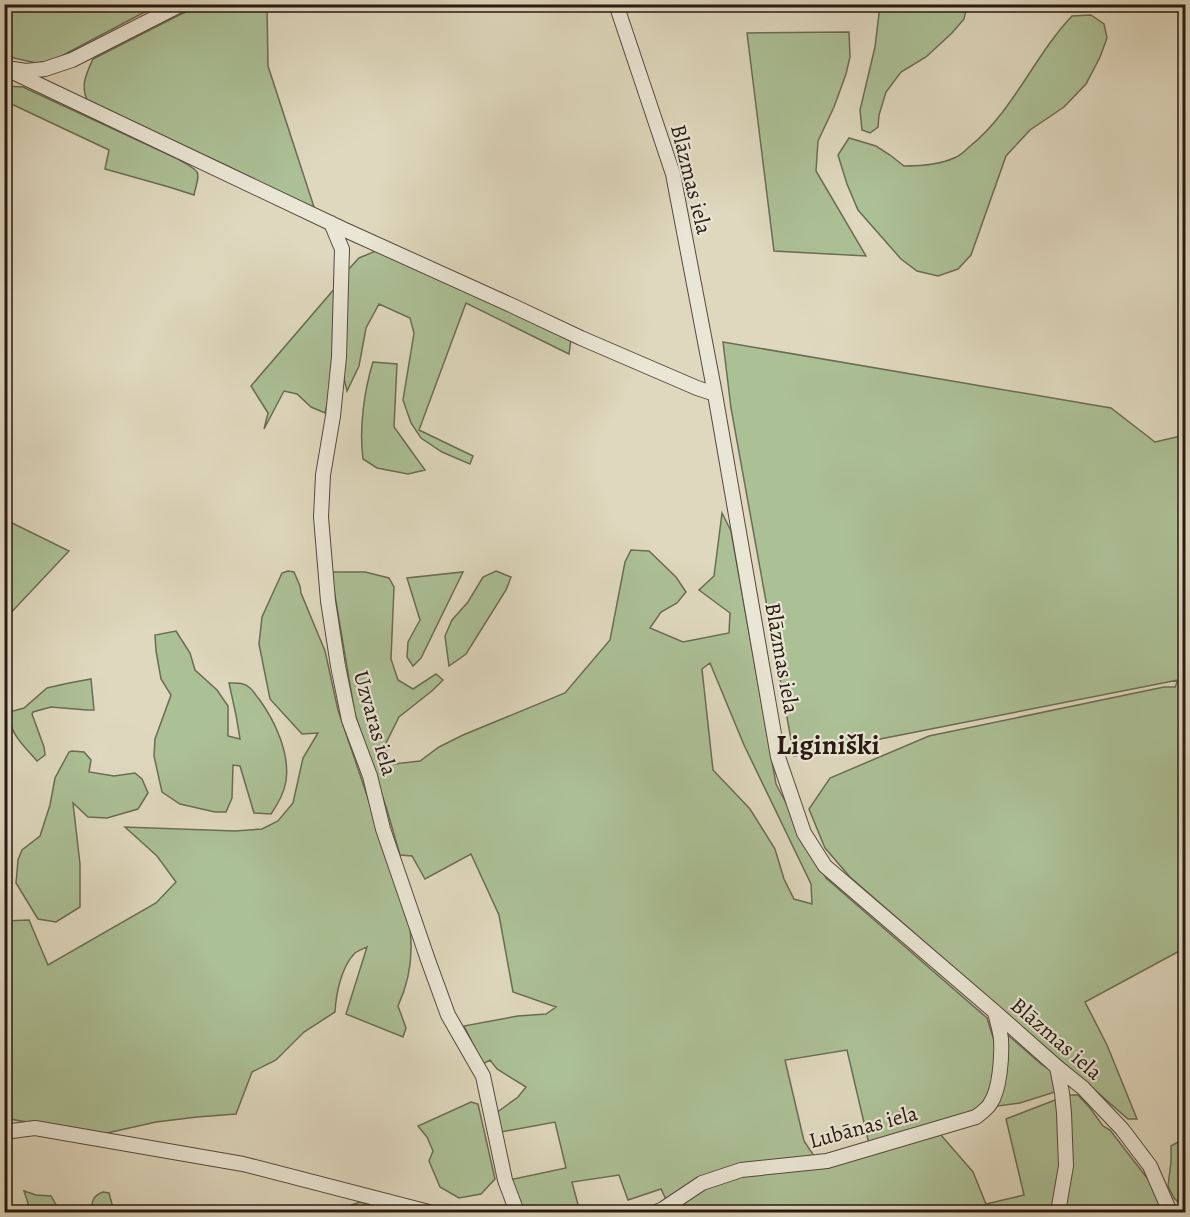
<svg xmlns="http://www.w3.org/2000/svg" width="1190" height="1217" font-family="Alegreya,serif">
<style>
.green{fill:#acc096;stroke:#6a6c54;stroke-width:1.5;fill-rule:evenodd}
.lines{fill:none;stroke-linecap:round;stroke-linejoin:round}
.street-casing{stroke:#56493e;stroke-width:16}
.street{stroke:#eae6d5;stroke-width:14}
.labels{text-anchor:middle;stroke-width:4.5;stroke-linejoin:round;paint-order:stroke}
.street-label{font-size:22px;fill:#281913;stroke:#eae6d5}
.district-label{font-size:28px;font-weight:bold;fill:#281913;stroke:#eae6d5}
</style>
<rect width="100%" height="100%" fill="#dfd8be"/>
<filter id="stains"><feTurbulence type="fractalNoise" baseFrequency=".00333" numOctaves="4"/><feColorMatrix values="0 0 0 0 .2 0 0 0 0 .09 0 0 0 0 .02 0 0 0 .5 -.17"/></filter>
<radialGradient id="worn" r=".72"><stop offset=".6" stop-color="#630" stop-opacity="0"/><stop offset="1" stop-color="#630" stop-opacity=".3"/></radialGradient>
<path class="green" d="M 4,5 L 158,5 L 52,61 L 36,63 L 5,56 Z
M 207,5 L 267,5 L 268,66 L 314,207 L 294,200 L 223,164 L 88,102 C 80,86 86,74 93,59 L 181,14 Z
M 880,5 L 967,5 L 964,19 L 952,33 L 926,57 L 901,72 L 886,92 L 879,115 L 878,127 L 870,133 L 862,130 L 860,110 L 875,47 Z
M 1091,15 L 1104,24 L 1107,38 L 1100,57 L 1086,84 L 1064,107 L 1030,130 L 1006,156 L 971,255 L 958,269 L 938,276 L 917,271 L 901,259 L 858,210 L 847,184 L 838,155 L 849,138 L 876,146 L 890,155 L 904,166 C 921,166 939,165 954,158 C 960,156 965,151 969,147 C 1013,112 1034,56 1072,16 Z
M 849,32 L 850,57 L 846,74 L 834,107 L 818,141 L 816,171 L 866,256 L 774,251 L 747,33 Z
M 5,86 L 23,87 L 178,159 C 202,173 200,169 194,195 L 169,187 L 105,169 L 109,150 L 5,101 Z
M 378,250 L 571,339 L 569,354 L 466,303 L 419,430 L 473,456 L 470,464 L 442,452 L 421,438 L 411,423 L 403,400 L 414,333 L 410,318 L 379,304 L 366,328 L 359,366 L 347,391 L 344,379 L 347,271 L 359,258 Z
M 336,287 L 332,384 L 325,413 L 311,407 L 297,394 L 284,391 L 264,429 L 268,413 L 251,386 Z
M 723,342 L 1111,408 L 1155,442 L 1185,435 L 1185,948 L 1085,1002 L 1107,1045 L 1137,1119 L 1128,1119 L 850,877 L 825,848 L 809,809 L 830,778 L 929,736 L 1164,687 L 1175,687 L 1178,680 L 794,756 L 731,408 Z
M 373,362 L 397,364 L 394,427 L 425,470 L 408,474 L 377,468 L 363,459 C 359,429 364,391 373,362 Z
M 722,513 L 731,531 L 776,784 L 826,878 L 987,1018 L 997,1050 L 994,1076 L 985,1100 L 972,1114 L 869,1144 L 847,1050 L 785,1060 L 804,1141 L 816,1159 L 904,1143 L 941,1135 L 973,1172 L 986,1204 L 1024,1195 L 1006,1119 L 1068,1095 L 1078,1095 L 1090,1108 L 1103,1126 L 1110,1130 L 1151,1183 L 1163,1212 L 672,1212 L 661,1189 L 628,1200 L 619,1175 L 572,1182 L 580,1212 L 521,1212 L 509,1180 L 566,1168 L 555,1122 L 501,1132 L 496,1113 L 518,1097 L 526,1087 L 497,1069 L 490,1060 L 483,1064 L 464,1026 L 518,1016 L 546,1014 L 556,1007 L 513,992 L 499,915 L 471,854 L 425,879 L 412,856 L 400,855 L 387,810 L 355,714 L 331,572 L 365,572 L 389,578 L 394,587 L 391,659 L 398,680 L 413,689 L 436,674 L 443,680 L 433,690 L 399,717 L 386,743 L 387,756 L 394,764 L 420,761 L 439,747 L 463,735 L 565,693 L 610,640 L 625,562 L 631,550 L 649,551 L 676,577 L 686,592 L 677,603 L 661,612 L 650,628 L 683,642 L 729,633 L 730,613 L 699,590 L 714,576 ZM 710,663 L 744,745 L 811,884 L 812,904 L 794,899 L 784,879 L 775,849 L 750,809 L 713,770 L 702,669 Z
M 4,519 L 69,551 L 5,619 L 4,619 Z
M 288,571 L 294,572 L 300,586 L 301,593 L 325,651 L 338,710 L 408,916 C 414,946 411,978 398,1006 L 406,1028 L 403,1037 L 346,1014 L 367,947 C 363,949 357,951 354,954 C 341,968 336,994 335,1012 L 304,1032 L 276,1060 L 252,1072 L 236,1114 L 197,1117 L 156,1122 L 98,1135 L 5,1118 L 4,921 L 29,920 L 48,965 L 156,903 L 176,882 L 157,856 L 125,827 L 235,831 L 262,829 L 278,821 L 293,803 L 303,758 L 318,733 L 302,734 L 270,699 L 259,644 L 262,617 L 282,573 Z
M 496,571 L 511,577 L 506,590 L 466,654 L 449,666 L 445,636 L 452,620 L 468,602 L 483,577 Z
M 463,572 L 421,658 L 413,666 L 407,657 L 408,642 L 420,620 L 407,578 Z
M 176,631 L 190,653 L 195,670 L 217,690 L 228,706 L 228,736 L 240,739 L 236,715 L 229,683 C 236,683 244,682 250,688 C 254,691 256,696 259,699 C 275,721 290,753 286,781 C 284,793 278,804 271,814 L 254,813 L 240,766 L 233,765 L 232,798 L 226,812 L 215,812 L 180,804 L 162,792 L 154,756 L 155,739 L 171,695 L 161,679 L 156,651 L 155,635 Z
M 91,679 L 94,710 L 87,710 L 51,707 L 33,712 L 32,714 L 44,747 L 45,755 L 37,761 C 24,746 8,732 9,712 L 24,708 L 47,688 L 69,683 Z
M 72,751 L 84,752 L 91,760 L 89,772 L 114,776 L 135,773 L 142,779 L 148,793 L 138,809 L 107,818 L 88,817 L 73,803 L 80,864 L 80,907 L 56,922 L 38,919 L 16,883 L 18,860 L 22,850 L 40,836 L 50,805 L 55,778 L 69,752 Z
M 1009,1036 L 1041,1064 L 1056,1074 L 1058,1091 L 1020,1103 L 998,1106 L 996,1102 L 1005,1038 Z
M 471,1102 L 478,1104 L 495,1179 L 481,1194 L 459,1198 L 440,1187 L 429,1161 L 433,1151 L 427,1137 L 418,1126 Z
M 1185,1138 L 1185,1203 L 1181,1205 L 1174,1198 L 1168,1186 L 1171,1162 L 1171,1146 Z
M 24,1191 L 36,1195 L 51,1196 L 60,1212 L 31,1212 Z
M 103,1192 L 109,1193 L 114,1212 L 91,1212 C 92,1202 92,1196 103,1192 Z
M 360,1202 L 401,1212 L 331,1212 Z"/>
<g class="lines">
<g class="street-casing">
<path id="street" d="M 616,4 L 673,174 L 715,394 L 778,757 L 804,833 L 825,866 L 995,1012 L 1057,1067 L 1083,1088 L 1122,1129 L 1150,1166 L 1170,1212
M 4,68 L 343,229 L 513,306 L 581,338 L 697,388 L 715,394
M 13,69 L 26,71 L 45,69 L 72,60 L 182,4
M 331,223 L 342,249 L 339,357 L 333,416 L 323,475 L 321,517 L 328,601 L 338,666 L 349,720 L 370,776 L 383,829 L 428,960 L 448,1015 L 483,1076 L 505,1180 L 517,1212
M 1057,1067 L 1062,1093 L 1064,1113 L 1066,1166 L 1058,1212
M 4,1132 L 35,1128 L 243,1164 L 429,1212
M 656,1212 L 663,1209 L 702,1183 L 741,1170 L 827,1161 L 976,1117 C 981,1113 987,1109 990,1104 C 1000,1090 1002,1057 1001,1039 C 1000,1030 997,1021 995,1012"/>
</g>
<use href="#street" class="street"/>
</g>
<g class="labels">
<g class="street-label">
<text transform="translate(692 179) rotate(76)" y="8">Blāzmas iela</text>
<text transform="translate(783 658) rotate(80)" y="8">Blāzmas iela</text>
<text transform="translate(376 723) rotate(74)" y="8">Uzvaras iela</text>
<text transform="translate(1057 1038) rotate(41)" y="8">Blāzmas iela</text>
<text transform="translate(863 1126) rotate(-15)" y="8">Lubānas iela</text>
</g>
<g class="district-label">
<text x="828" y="754">Liginiški</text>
</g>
</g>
<rect width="1190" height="1217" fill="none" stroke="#dfd8be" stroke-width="24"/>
<rect x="6" y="6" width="1178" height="1205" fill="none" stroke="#281913" stroke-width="3"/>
<rect x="12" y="12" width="1166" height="1193" fill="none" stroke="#281913" stroke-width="1.5"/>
<rect width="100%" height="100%" filter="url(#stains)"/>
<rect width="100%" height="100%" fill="url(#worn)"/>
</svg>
